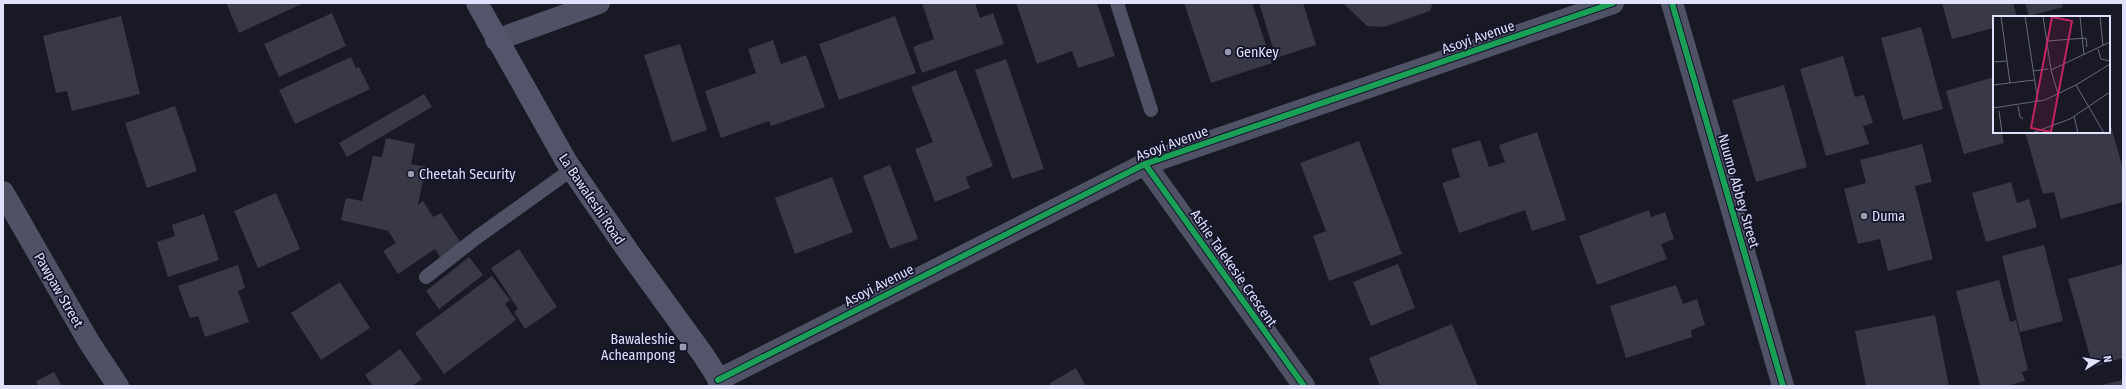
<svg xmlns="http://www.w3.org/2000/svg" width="2126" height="389" font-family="'Fira Sans Condensed',sans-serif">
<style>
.building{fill:#383846}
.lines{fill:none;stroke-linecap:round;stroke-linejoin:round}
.service{stroke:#4f5165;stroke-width:14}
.minor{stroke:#4f5165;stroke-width:22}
.tertiary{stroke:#4f5165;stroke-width:22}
.secondary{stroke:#53556b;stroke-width:22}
.cycleway-casing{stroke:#13132b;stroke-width:8}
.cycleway{stroke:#1a9f57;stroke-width:6}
.poi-dot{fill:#9a9bb1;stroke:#13132b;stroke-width:1.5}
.labels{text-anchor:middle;stroke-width:3.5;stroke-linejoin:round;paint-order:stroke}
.street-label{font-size:14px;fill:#dfe1fd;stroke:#13132b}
.poi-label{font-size:14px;fill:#dfe1fd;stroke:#13132b;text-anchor:start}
.inset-road{fill:none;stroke:#68697b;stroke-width:1}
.view{fill:#c32263;fill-opacity:0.15;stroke:#c32263;stroke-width:2}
.inset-edge{fill:none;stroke:#dfe1fd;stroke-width:2}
</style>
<rect width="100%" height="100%" fill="#191925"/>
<path class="building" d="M 226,3 L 304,3 L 239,33 Z
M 922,3 L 975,3 L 980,18 L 993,13 L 1004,44 L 922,73 L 913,47 L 934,39 Z
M 1016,3 L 1097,3 L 1115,56 L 1078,68 L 1072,51 L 1037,64 Z
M 1184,3 L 1252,3 L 1272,63 L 1211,83 Z
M 1259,3 L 1303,3 L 1316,45 L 1276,58 Z
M 1343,3 L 1433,3 L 1430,11 L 1384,27 L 1367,26 Z
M 1942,3 L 2013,3 L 2017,17 L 1994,17 L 1994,28 L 1952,39 Z
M 2025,3 L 2062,3 L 2063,7 L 2029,16 Z
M 332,13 L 346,46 L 279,77 L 264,44 Z
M 121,16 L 140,94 L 72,111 L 67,91 L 56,93 L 43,36 Z
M 895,16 L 916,73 L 839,100 L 819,44 Z
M 1921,27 L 1943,109 L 1903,120 L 1881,38 Z
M 773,40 L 781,64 L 806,55 L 825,107 L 771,126 L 769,121 L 721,138 L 705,91 L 756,73 L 748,49 Z
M 680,44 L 707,130 L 672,142 L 644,55 Z
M 1843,56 L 1855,97 L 1864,95 L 1873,123 L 1863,126 L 1869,144 L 1826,156 L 1800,69 Z
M 351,57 L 356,68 L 359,67 L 370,89 L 295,124 L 279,90 Z
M 1006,59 L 1044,169 L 1012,179 L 975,70 Z
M 956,70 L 993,166 L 966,177 L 970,188 L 935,202 L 915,149 L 933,142 L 911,87 Z
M 1994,77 L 1994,132 L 2002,132 L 2004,143 L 1964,154 L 1946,91 Z
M 1784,85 L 1807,167 L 1756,182 L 1732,100 Z
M 424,94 L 432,107 L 347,157 L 339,143 Z
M 175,106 L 197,171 L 147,188 L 125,123 Z
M 2109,119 L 2123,169 L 2123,202 L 2061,219 L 2054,192 L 2043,194 L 2025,132 L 2109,132 Z
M 1537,132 L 1566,220 L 1532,231 L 1525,210 L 1459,233 L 1442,183 L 1460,177 L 1451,149 L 1480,140 L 1489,167 L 1505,162 L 1499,145 Z
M 386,138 L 415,144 L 411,164 L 426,167 L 418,205 L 423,201 L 433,217 L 441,213 L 461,243 L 440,257 L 435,249 L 398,274 L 383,251 L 396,243 L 388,231 L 341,220 L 346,198 L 362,201 L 373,156 L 382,157 Z
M 1359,141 L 1402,254 L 1329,281 L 1313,236 L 1326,231 L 1300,163 Z
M 1922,144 L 1932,182 L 1915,186 L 1933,259 L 1888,271 L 1880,239 L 1858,244 L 1844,189 L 1866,183 L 1860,160 Z
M 890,165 L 918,239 L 890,249 L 863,176 Z
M 832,177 L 853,232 L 795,254 L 775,198 Z
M 2011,182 L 2017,203 L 2029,199 L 2037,227 L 1986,242 L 1972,193 Z
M 276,193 L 300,249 L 258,268 L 234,211 Z
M 1649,210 L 1651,217 L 1665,212 L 1674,239 L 1661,244 L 1667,259 L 1597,285 L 1579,236 Z
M 204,214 L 219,260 L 168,277 L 157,242 L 175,236 L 172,225 Z
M 2044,245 L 2063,321 L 2020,332 L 2002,256 Z
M 519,249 L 557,307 L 525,329 L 514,312 L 518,309 L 491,268 Z
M 469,257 L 483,275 L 439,309 L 426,291 Z
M 1398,264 L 1415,308 L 1371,326 L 1353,282 Z
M 2123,264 L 2123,358 L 2093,367 L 2068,279 Z
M 238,265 L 245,288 L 238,291 L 249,322 L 205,337 L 198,316 L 190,318 L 178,286 Z
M 492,276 L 510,300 L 505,304 L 516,320 L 444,374 L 415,333 Z
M 1999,280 L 2010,322 L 2016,320 L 2028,370 L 2022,372 L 2025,381 L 2007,386 L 1980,386 L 1956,291 Z
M 340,282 L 370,328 L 321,360 L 291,313 Z
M 1676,285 L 1683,304 L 1697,299 L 1705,325 L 1691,330 L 1692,337 L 1626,358 L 1610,306 Z
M 1935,315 L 1949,386 L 1866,386 L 1855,331 Z
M 1452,324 L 1478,386 L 1380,386 L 1369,358 Z
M 400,349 L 422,379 L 412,386 L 373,386 L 365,375 Z
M 1076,368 L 1086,386 L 1051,386 L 1050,383 Z
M 54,372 L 62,386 L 38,386 L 36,381 Z
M 2123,380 L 2123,386 L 2101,386 L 2101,385 Z"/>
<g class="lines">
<path class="service" d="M 1117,3 L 1151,110
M 426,277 L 476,238 L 571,170"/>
<path class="minor" d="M 1672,3 L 1783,386
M 1145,164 L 1304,386
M 3,192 L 89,342 L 118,386
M 718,380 L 1145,164 L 1613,3"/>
<path class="tertiary" d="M 496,40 L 599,3"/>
<path class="secondary" d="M 477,3 L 566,161 L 630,254 L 704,356 L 723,386"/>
<g class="cycleway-casing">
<path id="cycleway" d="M 1672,3 L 1783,386
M 1145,164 L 1304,386
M 718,380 L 1145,164 L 1613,3"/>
</g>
<use href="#cycleway" class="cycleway"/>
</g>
<g class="poi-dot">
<circle cx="1228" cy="52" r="4"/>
<circle cx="411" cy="174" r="4"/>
<circle cx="1864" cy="216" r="4"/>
<rect x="679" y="343" width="8" height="8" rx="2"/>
</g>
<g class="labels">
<g class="street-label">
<text transform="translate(1478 37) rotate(-19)" y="5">Asoyi Avenue</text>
<text transform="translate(1172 143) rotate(-20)" y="5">Asoyi Avenue</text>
<text transform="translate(1739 191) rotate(74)" y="5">Nuumo Abbey Street</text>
<text transform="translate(592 199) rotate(56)" y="5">La Bawaleshi Road</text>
<text transform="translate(1234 268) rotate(55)" y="5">Ashie Talekesie Crescent</text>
<text transform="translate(879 285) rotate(-27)" y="5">Asoyi Avenue</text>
<text transform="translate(59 290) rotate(60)" y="5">Pawpaw Street</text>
</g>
<g class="poi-label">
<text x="1236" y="57">GenKey</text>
<text x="419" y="179">Cheetah Security</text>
<text x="1872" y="221">Duma</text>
<text x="675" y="344" text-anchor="end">Bawaleshie<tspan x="675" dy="16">Acheampong</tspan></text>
</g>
</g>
<g transform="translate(1993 16)">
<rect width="117" height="117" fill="#191925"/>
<path class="inset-road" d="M 8,0 L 17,67M 32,0 L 45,86M 50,0 L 58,54 L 65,78M 87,0 L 91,39M 107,0 L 110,30M 54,25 L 93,22 L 94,31M 105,33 L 108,43 L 117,45M 0,46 L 14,45M 58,54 L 117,26M 40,55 L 55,53M 0,69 L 41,64M 83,69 L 111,117M 25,90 L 27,101 L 30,103M 0,92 L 52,84 L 83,69 L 117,48M 6,95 L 9,117M 81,100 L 85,117M 39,117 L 77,103 L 117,76"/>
<path class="view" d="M 59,1 L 79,5 L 58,116 L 38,112 Z"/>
<rect width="117" height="117" class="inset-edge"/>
</g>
<rect width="2126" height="389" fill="none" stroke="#dfe1fd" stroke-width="8"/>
<g transform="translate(2098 361) rotate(79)" stroke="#13132b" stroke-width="3" paint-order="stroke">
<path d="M0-3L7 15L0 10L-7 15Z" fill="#dfe1fd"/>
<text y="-6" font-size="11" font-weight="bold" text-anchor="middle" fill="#dfe1fd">N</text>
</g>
</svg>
